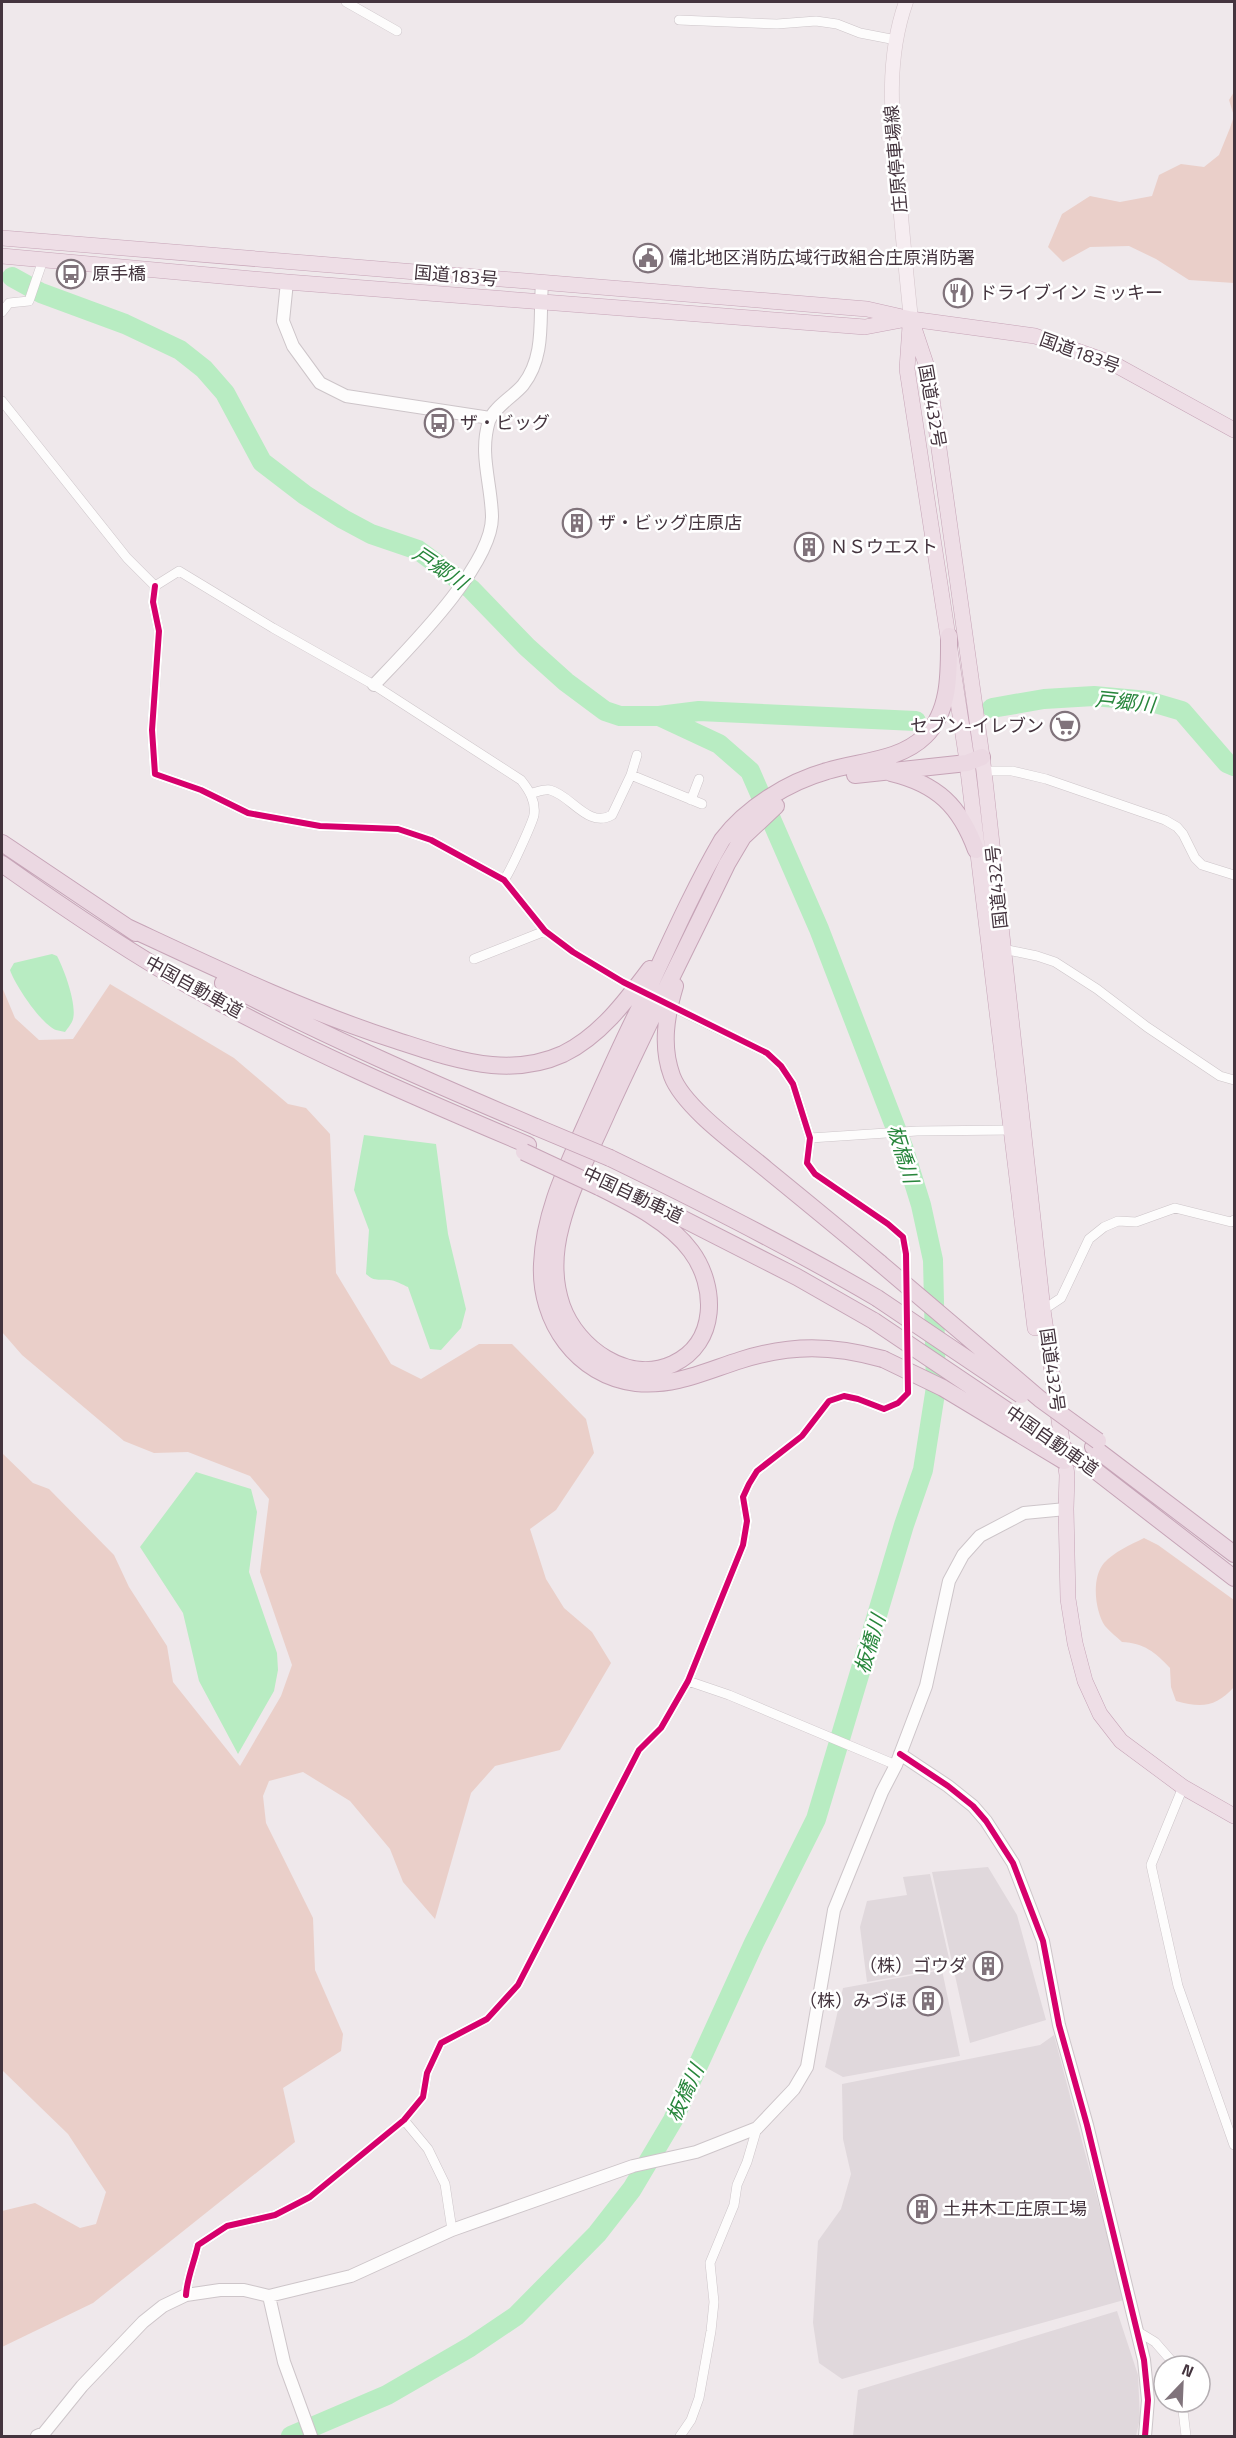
<svg xmlns="http://www.w3.org/2000/svg" width="1236" height="2438" font-family="'Titillium Web','Noto Sans JP',sans-serif">
<style>
.industrial{fill:#e0d8dc}
.green{fill:#eacfc9}
.water{fill:#b8ecc2}
.lines{fill:none;stroke-linecap:round;stroke-linejoin:round}
.river{stroke:#b8ecc2;stroke-width:20}
.minor-casing{stroke:#cdc5c9;stroke-width:10}
.tertiary-casing{stroke:#cdc5c9;stroke-width:14}
.secondary-casing{stroke:#d4c5cb;stroke-width:15}
.trunk-casing{stroke:#c6a4b7;stroke-width:16}
.motorway-casing{stroke:#c6a4b7;stroke-width:18}
.minor{stroke:#fdfcfc;stroke-width:9}
.tertiary{stroke:#fdfcfc;stroke-width:12}
.secondary{stroke:#f6edf1;stroke-width:14}
.trunk{stroke:#eedee6;stroke-width:15}
.motorway{stroke:#ebd8e2;stroke-width:16}
.motorway-bridge-casing{stroke:#c6a4b7;stroke-width:18;stroke-linecap:butt}
.motorway-bridge{stroke:#ebd8e2;stroke-width:16}
.cycleway-casing{stroke:#fff;stroke-width:10}
.cycleway{stroke:#d6006c;stroke-width:6}
.labels{text-anchor:middle;stroke-width:5;stroke-linejoin:round;paint-order:stroke}
.street-label{font-size:18px;fill:#44343e;stroke:#fff}
.poi-label{font-size:18px;fill:#44343e;stroke:#fff;text-anchor:start}
.water-label{font-size:20px;font-style:italic;fill:#28863c;stroke:#fff}
</style>
<rect width="100%" height="100%" fill="#efe8eb"/>
<path class="industrial" d="M 988,1867 L 1017,1915 L 1046,2020 L 970,2043 L 932,1872 Z
M 930,1874 L 951,1967 L 867,1982 L 860,1927 L 867,1901 L 907,1895 L 903,1877 Z
M 942,1970 L 960,2056 L 843,2077 L 825,2067 L 843,1988 Z
M 1054,2035 L 1124,2300 L 842,2379 L 819,2363 L 813,2323 L 818,2241 L 841,2209 L 851,2174 L 843,2139 L 842,2084 L 1040,2045 Z
M 1117,2311 L 1138,2375 L 1140,2418 L 1136,2436 L 853,2436 L 858,2390 Z"/>
<path class="green" d="M 1234,92 L 1234,283 L 1189,280 L 1156,259 L 1129,246 L 1090,247 L 1063,262 L 1048,247 L 1062,214 L 1090,196 L 1120,202 L 1152,196 L 1159,175 L 1181,164 L 1204,167 L 1219,155 L 1230,128 L 1234,116 L 1229,100 Z
M 110,984 L 234,1058 L 288,1104 L 306,1108 L 330,1134 L 336,1273 L 391,1364 L 421,1379 L 479,1344 L 512,1344 L 586,1419 L 594,1453 L 556,1510 L 530,1529 L 546,1579 L 564,1608 L 592,1632 L 611,1663 L 560,1750 L 495,1766 L 471,1793 L 435,1919 L 403,1882 L 390,1849 L 350,1801 L 303,1772 L 269,1781 L 263,1796 L 266,1823 L 313,1918 L 315,1970 L 343,2034 L 341,2051 L 283,2088 L 295,2142 L 93,2303 L 2,2347 L 2,2211 L 35,2203 L 80,2228 L 96,2224 L 106,2192 L 68,2134 L 2,2070 L 2,1453 L 33,1483 L 49,1489 L 114,1555 L 129,1587 L 167,1646 L 173,1682 L 240,1766 L 281,1696 L 292,1665 L 260,1572 L 269,1499 L 250,1476 L 188,1452 L 154,1453 L 124,1441 L 22,1355 L 2,1332 L 2,987 L 15,1018 L 39,1040 L 73,1039 Z
M 1144,1538 L 1158,1545 L 1234,1600 L 1234,1687 C 1216,1707 1202,1708 1176,1701 L 1171,1687 L 1170,1668 C 1155,1652 1144,1643 1122,1642 C 1117,1637 1110,1632 1105,1626 C 1095,1611 1091,1578 1104,1563 C 1114,1552 1130,1545 1144,1538 Z"/>
<path class="water" d="M 52,954 L 57,956 C 64,969 77,1004 73,1019 C 72,1023 68,1028 65,1032 C 62,1031 59,1031 56,1030 C 41,1024 15,985 10,970 L 14,963 Z
M 364,1135 L 436,1144 L 448,1234 L 466,1309 L 461,1328 L 441,1350 L 430,1349 L 408,1287 C 403,1285 395,1280 389,1280 C 378,1279 375,1282 366,1274 L 369,1230 L 354,1190 Z
M 196,1472 L 251,1489 L 257,1512 L 249,1572 L 277,1653 L 278,1670 L 274,1691 L 238,1754 L 199,1681 L 183,1613 L 140,1547 Z"/>
<g class="lines">
<path class="river" d="M 12,277 L 41,293 L 125,324 L 180,350 L 204,369 L 225,393 L 262,462 L 305,495 L 343,519 L 371,534 L 418,550 L 471,589 L 527,647 L 566,682 L 605,711 L 620,716 L 659,716 L 699,711 L 916,721
M 992,708 L 1044,699 L 1094,696 L 1148,701 L 1182,711 L 1227,763 L 1234,766
M 291,2436 L 387,2395 L 470,2347 L 516,2316 L 597,2234 L 632,2189 L 673,2120 L 754,1943 L 816,1819 L 904,1525 L 923,1470 L 936,1387 L 933,1260 L 921,1205 L 903,1147 L 819,929 L 750,771 L 719,744 L 659,716"/>
<g class="minor-casing">
<path id="minor" d="M 346,2 L 397,31
M 679,20 L 777,24 L 816,21 L 837,24 L 860,33 L 896,40
M 2,312 L 9,303 L 29,301 L 43,260
M 2,401 L 127,558 L 155,586
M 155,586 L 153,602 L 159,631 L 152,730 L 155,774 L 201,790 L 248,813 L 320,826 L 398,829 L 431,840 L 504,880 L 545,931 L 573,952 L 623,982
M 155,586 L 179,571 L 273,628 L 374,685 L 521,780 C 529,790 536,801 534,815 C 532,824 510,872 504,880
M 984,771 L 1012,771 L 1046,779 L 1165,820 L 1177,827 L 1183,834 L 1195,858 L 1202,865 L 1234,875
M 631,775 L 637,755
M 532,793 C 537,792 544,789 550,790 C 571,795 588,829 612,815 L 631,775 L 702,804
M 691,800 L 699,779
M 1003,949 L 1037,956 L 1055,962 L 1097,989 L 1147,1027 L 1220,1076 L 1234,1080
M 474,959 L 545,931
M 810,1138 L 917,1131 L 1012,1130
M 1043,1310 L 1061,1298 L 1089,1239 L 1104,1227 L 1118,1221 L 1136,1222 L 1175,1208 L 1231,1222 L 1234,1220
M 688,1681 L 729,1695 L 896,1765
M 1183,1787 L 1151,1865 L 1178,1986 L 1234,2145
M 404,2120 L 428,2149 L 445,2184 L 452,2230
M 186,2295 C 187,2278 194,2263 198,2245 L 227,2226 L 275,2215 L 310,2197 L 404,2120 L 423,2097 L 427,2073 L 441,2043 L 487,2019 L 518,1985 L 639,1750 L 661,1728 L 688,1681 L 743,1545 L 747,1521 L 743,1497 L 749,1484 L 757,1471 L 802,1436 L 829,1401 L 844,1396 L 858,1399 L 884,1409 L 898,1403 L 908,1393 L 906,1254 L 903,1237 L 888,1224 L 815,1174 L 807,1163 L 810,1138 L 793,1084 L 781,1066 L 767,1053 L 679,1010
M 1137,2331 L 1155,2342 L 1176,2366
M 1182,2402 L 1186,2436
M 680,2436 L 691,2420 L 699,2398 L 711,2331 L 714,2302 L 710,2263 L 734,2205 L 737,2185 L 747,2162 L 757,2128"/>
</g>
<g class="tertiary-casing">
<path id="tertiary" d="M 287,282 L 283,321 L 293,346 L 320,383 L 346,396 L 490,418
M 374,685 C 408,649 493,565 492,516 C 491,482 479,454 489,421 C 494,407 514,396 523,385 C 546,356 539,318 542,284
M 900,1754 L 948,1786 L 973,1806 L 986,1821 L 1013,1863 L 1043,1941 L 1059,2025 L 1087,2125 L 1144,2360 L 1148,2400 L 1145,2436
M 269,2296 L 284,2362 L 311,2436
M 37,2436 L 44,2433 L 82,2386 L 143,2322 L 163,2306 L 186,2295 L 220,2290 L 244,2290 L 269,2296 L 351,2276 L 452,2230 L 633,2166 L 696,2152 L 757,2128 L 794,2089 L 807,2067 L 834,1910 L 882,1792 L 896,1765 L 926,1686 L 949,1581 L 963,1555 L 980,1536 L 1024,1513 L 1066,1509"/>
</g>
<g class="secondary-casing">
<path id="secondary" d="M 906,2 C 885,61 892,121 898,182 C 902,228 906,273 911,319"/>
</g>
<g class="trunk-casing">
<path id="trunk" d="M 2,238 L 867,309 L 911,319 L 1035,336 L 1114,364 L 1234,430
M 2,256 L 287,282 L 865,327 L 902,320
M 911,319 L 928,370 L 984,771 L 1043,1310 L 1067,1475 L 1066,1509 L 1068,1599 L 1075,1643 L 1085,1681 L 1100,1714 L 1121,1741 L 1183,1787 L 1234,1816
M 910,326 L 907,369 L 966,754 L 1035,1328"/>
</g>
<g class="motorway-casing">
<path id="motorway" d="M 891,773 C 937,784 960,806 976,850
M 855,775 L 967,763 L 982,757
M 2,843 L 136,933
M 2,864 C 64,908 127,951 193,988 C 301,1048 415,1097 528,1145
M 127,927 C 215,968 302,1010 395,1040 C 426,1050 459,1062 492,1065 C 515,1067 541,1064 563,1054 C 600,1036 626,1001 650,969
M 223,983 C 325,1036 430,1082 536,1127
M 675,986 C 666,1016 661,1046 672,1076 C 684,1108 740,1147 766,1169 C 804,1200 842,1231 880,1263
M 610,1158 C 701,1202 790,1247 877,1298
M 599,1187 C 629,1202 670,1222 691,1251 C 717,1286 718,1343 673,1364 C 628,1385 577,1348 562,1306 C 553,1280 554,1252 561,1226 C 571,1186 591,1150 607,1113 C 645,1029 687,947 727,864 L 743,837 L 776,806
M 636,1195 L 797,1277 L 874,1321
M 883,1359 C 832,1345 792,1344 741,1360 C 706,1371 674,1387 636,1383 C 577,1376 539,1321 542,1264 C 544,1214 565,1171 585,1126 C 602,1088 619,1049 638,1011 C 665,954 690,895 722,840 C 746,808 788,782 827,771 C 859,761 900,761 925,736 C 951,711 949,669 949,636
M 1093,1447 L 1234,1554
M 1088,1465 L 1234,1578"/>
</g>
<use href="#minor" class="minor"/>
<use href="#tertiary" class="tertiary"/>
<use href="#secondary" class="secondary"/>
<use href="#trunk" class="trunk"/>
<use href="#motorway" class="motorway"/>
<g class="motorway-bridge-casing">
<path id="motorway-bridge" d="M 536,1127 L 610,1158
M 524,1152 L 599,1187
M 880,1263 L 1040,1399 L 1098,1441
M 877,1298 L 1021,1395
M 874,1321 L 1088,1465
M 883,1359 L 943,1388 L 1064,1461"/>
</g>
<use href="#motorway-bridge" class="motorway-bridge"/>
<g class="cycleway-casing">
<path id="cycleway" d="M 155,586 L 153,602 L 159,631 L 152,730 L 155,774 L 201,790 L 248,813 L 320,826 L 398,829 L 431,840 L 504,880 L 545,931 L 573,952 L 623,982 L 767,1053 L 781,1066 L 793,1084 L 810,1138 L 807,1163 L 815,1174 L 888,1224 L 903,1237 L 906,1254 L 908,1393 L 898,1403 L 884,1409 L 858,1399 L 844,1396 L 829,1401 L 802,1436 L 757,1471 L 749,1484 L 743,1497 L 747,1521 L 743,1545 L 688,1681 L 661,1728 L 639,1750 L 518,1985 L 487,2019 L 441,2043 L 427,2073 L 423,2097 L 404,2120 L 310,2197 L 275,2215 L 227,2226 L 198,2245 C 194,2263 187,2278 186,2295
M 900,1754 L 948,1786 L 973,1806 L 986,1821 L 1013,1863 L 1043,1941 L 1059,2025 L 1087,2125 L 1144,2360 L 1148,2400 L 1145,2436"/>
</g>
<use href="#cycleway" class="cycleway"/>
</g>
<defs>
<g id="civic-ring" transform="scale(1.5)"><circle r="9.5" fill="#fff" stroke="#80737b" stroke-width="1.5"/><path d="M-.6-6.5H3V-4.5H.6V-3L4-1V1h2V6H-6V1h2V-1L-.6-3ZM-1.2 2.5V6h2.4V2.5Z" fill="#80737b"/></g>
<g id="bus-ring" transform="scale(1.5)"><circle r="9.5" fill="#fff" stroke="#80737b" stroke-width="1.5"/><path d="M-5-6H5V4H4V6H2V4H-2V6H-4V4H-5ZM-3.5-4V0h7V-4ZM-3.5 1.2v1.5H-2V1.2ZM2 1.2v1.5H3.5V1.2Z" fill="#80737b"/></g>
<g id="restaurant-ring" transform="scale(1.5)"><circle r="9.5" fill="#fff" stroke="#80737b" stroke-width="1.5"/><path d="M-5-6h1v4h1v-4h1v4h1v-4h1v5L-1.5 .5V6h-2V.5L-5-1ZM5-6V6H3V1.5H1.5Q1.5-4 5-6Z" fill="#80737b"/></g>
<g id="building-ring" transform="scale(1.5)"><circle r="9.5" fill="#fff" stroke="#80737b" stroke-width="1.5"/><path d="M-4-6H4V6H1V3H-1V6H-4ZM-2.5-4.3h1.7v1.8h-1.7ZM.8-4.3h1.7v1.8H.8ZM-2.5-1h1.7V.8h-1.7ZM.8-1h1.7V.8H.8Z" fill="#80737b"/></g>
<g id="supermarket-ring" transform="scale(1.5)"><circle r="9.5" fill="#fff" stroke="#80737b" stroke-width="1.5"/><path d="M-6-5.5h2.5l.6 2H6L4.5 2H-2.5L-4.4-4H-6ZM-1.5 3.2a1.3 1.3 0 1 0 .1 0ZM3 3.2a1.3 1.3 0 1 0 .1 0Z" fill="#80737b"/></g>
</defs>
<g fill-rule="evenodd">
<use href="#civic-ring" x="648" y="258"/>
<use href="#bus-ring" x="71" y="274"/>
<use href="#restaurant-ring" x="958" y="293"/>
<use href="#bus-ring" x="439" y="423"/>
<use href="#building-ring" x="577" y="523"/>
<use href="#building-ring" x="809" y="547"/>
<use href="#supermarket-ring" x="1065" y="726"/>
<use href="#building-ring" x="988" y="1966"/>
<use href="#building-ring" x="928" y="2001"/>
<use href="#building-ring" x="922" y="2209"/>
</g>
<g class="labels">
<g class="street-label">
<text transform="translate(896 159) rotate(-95)" y="6">庄原停車場線</text>
<text transform="translate(456 276) rotate(5)" y="6">国道183号</text>
<text transform="translate(1080 353) rotate(20)" y="6">国道183号</text>
<text transform="translate(932 406) rotate(80)" y="6">国道432号</text>
<text transform="translate(997 887) rotate(-96)" y="6">国道432号</text>
<text transform="translate(194 987) rotate(29)" y="6">中国自動車道</text>
<text transform="translate(633 1195) rotate(25)" y="6">中国自動車道</text>
<text transform="translate(1052 1370) rotate(82)" y="6">国道432号</text>
<text transform="translate(1052 1441) rotate(35)" y="6">中国自動車道</text>
</g>
<g class="poi-label">
<text x="669" y="264">備北地区消防広域行政組合庄原消防署</text>
<text x="92" y="280">原手橋</text>
<text x="979" y="299">ドライブイン ミッキー</text>
<text x="460" y="429">ザ・ビッグ</text>
<text x="598" y="529">ザ・ビッグ庄原店</text>
<text x="830" y="553">ＮＳウエスト</text>
<text x="1044" y="732" text-anchor="end">セブン-イレブン</text>
<text x="967" y="1972" text-anchor="end">（株）ゴウダ</text>
<text x="907" y="2007" text-anchor="end">（株）みづほ</text>
<text x="943" y="2215">土井木工庄原工場</text>
</g>
<g class="water-label">
<text transform="translate(440 568) rotate(34)" y="7">戸郷川</text>
<text transform="translate(1125 702) rotate(6)" y="7">戸郷川</text>
<text transform="translate(903 1154) rotate(73)" y="7">板橋川</text>
<text transform="translate(870 1644) rotate(-73)" y="7">板橋川</text>
<text transform="translate(685 2093) rotate(-65)" y="7">板橋川</text>
</g>
</g>
<rect width="1236" height="2438" fill="none" stroke="#44343e" stroke-width="6"/>
<g transform="translate(1182 2384) rotate(23)"><circle r="28" fill="#ffffff" stroke="#b4aeb2" stroke-width="1.5"/>
<path d="M0-4.5L10 22L0 15L-10 22Z" fill="#80737b"/>
<text y="-9" font-size="16" font-weight="bold" text-anchor="middle" fill="#44343e">N</text>
</g>
</svg>
